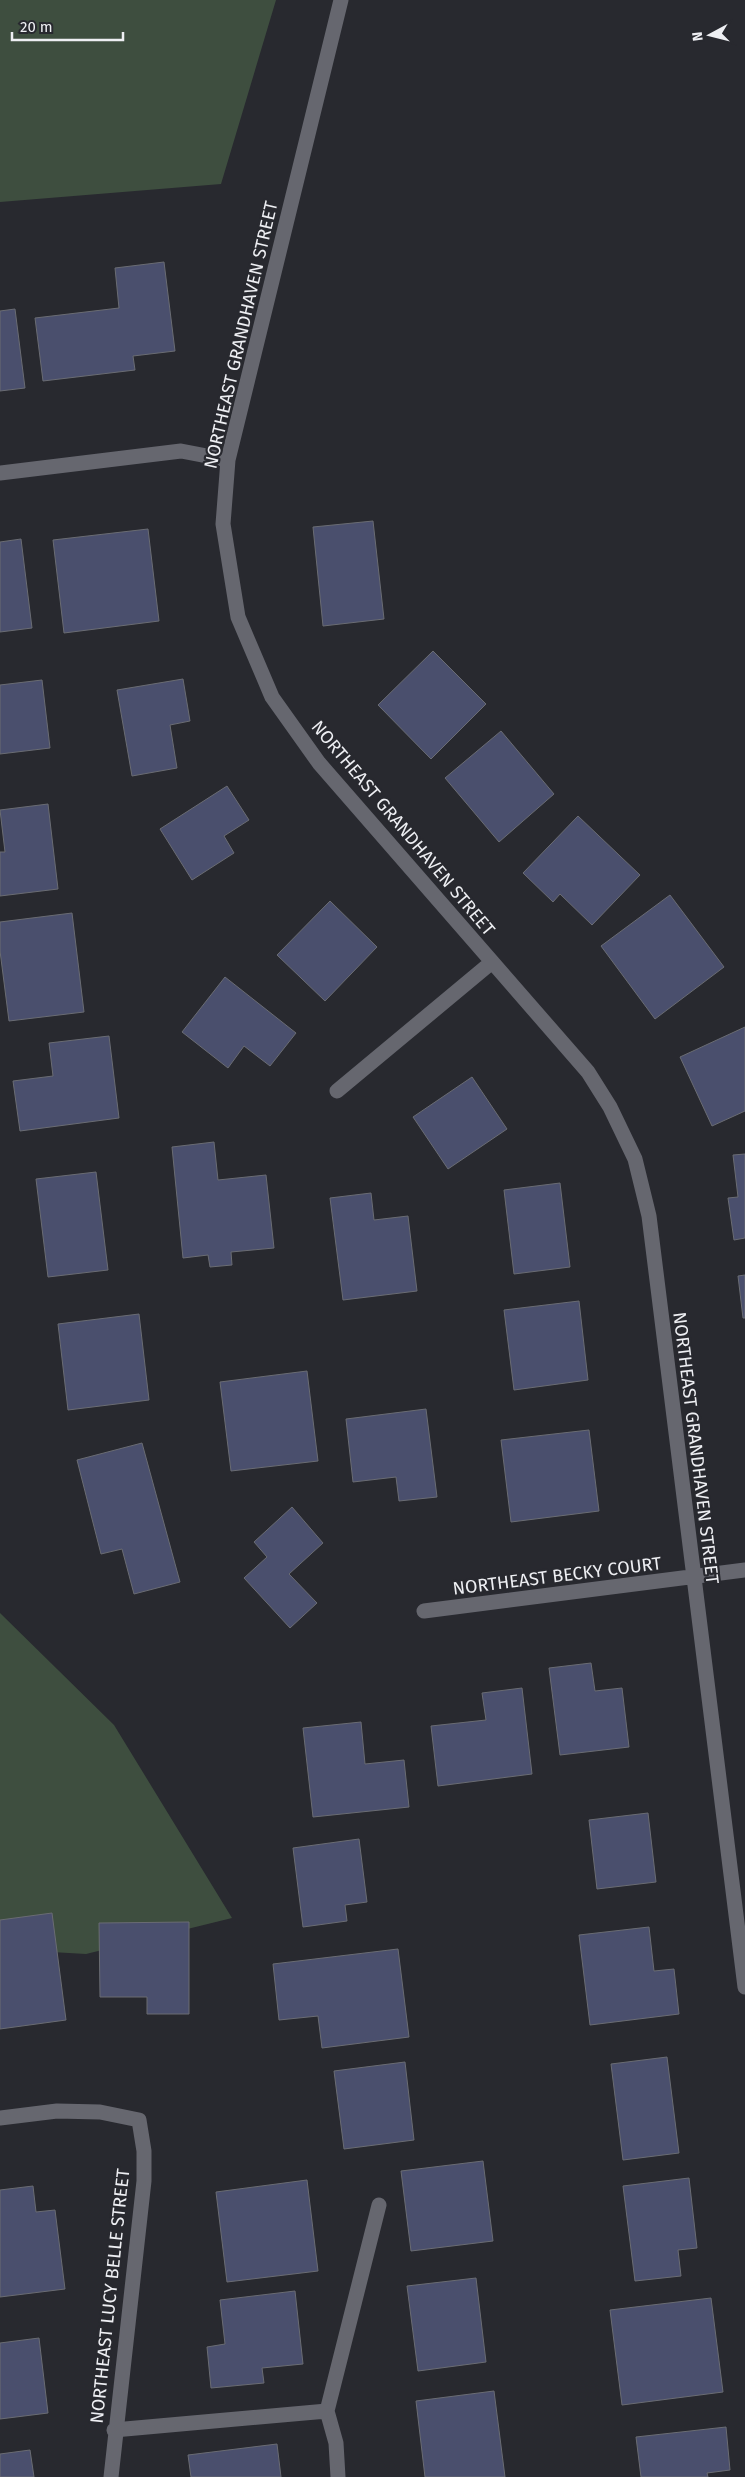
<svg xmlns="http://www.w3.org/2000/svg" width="745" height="2477" font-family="'Fira Sans',sans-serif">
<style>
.green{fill:#3e4e3f}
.building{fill:#4a4f6d;stroke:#6a6c73}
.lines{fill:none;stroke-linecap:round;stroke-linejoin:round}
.minor{stroke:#66676f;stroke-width:15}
.labels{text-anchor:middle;stroke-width:4.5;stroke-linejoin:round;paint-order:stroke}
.street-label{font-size:18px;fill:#eeeff3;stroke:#28292f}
</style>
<rect width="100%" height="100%" fill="#28292f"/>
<path class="green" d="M 0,0 L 276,0 L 221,184 L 0,202 Z
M 0,1613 L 114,1725 L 232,1918 L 86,1954 L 0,1949 Z"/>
<path class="building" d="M 164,262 L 175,351 L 133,356 L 135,370 L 43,381 L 35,318 L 119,308 L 115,268 Z
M 15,309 L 25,388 L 0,391 L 0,311 Z
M 373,521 L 384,619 L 323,626 L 313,527 Z
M 148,529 L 159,621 L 64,633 L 53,540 Z
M 21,539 L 32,628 L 0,632 L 0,542 Z
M 433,651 L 486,704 L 431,759 L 378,705 Z
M 183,679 L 190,721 L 170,725 L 177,768 L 132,776 L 117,690 Z
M 42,680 L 50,748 L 0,754 L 0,685 Z
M 501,731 L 554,794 L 499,842 L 445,778 Z
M 227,786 L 249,820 L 224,836 L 234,853 L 192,880 L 160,829 Z
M 48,804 L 58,889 L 0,896 L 0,852 L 5,852 L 0,810 Z
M 578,816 L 640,875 L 592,925 L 560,894 L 553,902 L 523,873 Z
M 670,895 L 724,967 L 655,1019 L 601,946 Z
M 330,901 L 377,947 L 325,1001 L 277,955 Z
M 72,913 L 84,1012 L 9,1021 L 0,951 L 0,922 Z
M 225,977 L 296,1033 L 270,1066 L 244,1046 L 228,1068 L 182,1032 Z
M 745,1027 L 745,1111 L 712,1126 L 680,1057 Z
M 109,1036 L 119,1118 L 20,1131 L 13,1081 L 53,1076 L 49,1043 Z
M 472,1077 L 507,1129 L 448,1169 L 413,1117 Z
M 214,1142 L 218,1180 L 266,1175 L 274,1248 L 231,1252 L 232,1265 L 210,1267 L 208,1255 L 183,1258 L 172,1147 Z
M 745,1154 L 745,1238 L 734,1240 L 728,1198 L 738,1197 L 733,1155 Z
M 96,1172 L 108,1270 L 48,1277 L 36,1179 Z
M 560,1183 L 570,1267 L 514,1274 L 504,1190 Z
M 371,1193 L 374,1220 L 408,1216 L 417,1291 L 343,1300 L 330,1198 Z
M 745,1275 L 745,1318 L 743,1318 L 738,1276 Z
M 579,1301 L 588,1380 L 514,1390 L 504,1310 Z
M 139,1314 L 149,1400 L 68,1410 L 58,1324 Z
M 307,1371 L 318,1461 L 231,1471 L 220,1382 Z
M 426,1409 L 437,1497 L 399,1501 L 396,1477 L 353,1482 L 346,1419 Z
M 589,1430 L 599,1511 L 511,1522 L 501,1440 Z
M 142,1443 L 180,1582 L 134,1594 L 122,1549 L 101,1554 L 77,1460 Z
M 292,1507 L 323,1543 L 289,1574 L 317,1603 L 290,1628 L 244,1578 L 267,1557 L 254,1542 Z
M 591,1663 L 595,1691 L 622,1688 L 629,1747 L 560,1755 L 549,1668 Z
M 522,1688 L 532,1774 L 438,1786 L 431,1726 L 486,1720 L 482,1693 Z
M 361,1722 L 365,1764 L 404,1760 L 409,1807 L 313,1817 L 303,1728 Z
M 648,1813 L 656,1882 L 597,1889 L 589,1820 Z
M 359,1839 L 367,1902 L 345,1905 L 347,1921 L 303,1927 L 293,1848 Z
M 52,1913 L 66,2020 L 0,2029 L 0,1920 Z
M 189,1922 L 189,2014 L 147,2014 L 147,1997 L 100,1997 L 99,1923 Z
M 649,1927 L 654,1971 L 674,1969 L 679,2014 L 590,2025 L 579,1935 Z
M 398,1949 L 409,2037 L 322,2048 L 318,2016 L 279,2020 L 273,1964 Z
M 667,2057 L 679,2153 L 623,2160 L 611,2064 Z
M 405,2062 L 414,2140 L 344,2149 L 334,2071 Z
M 483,2161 L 493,2241 L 411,2251 L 401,2171 Z
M 689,2178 L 697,2248 L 678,2250 L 681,2276 L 635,2281 L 623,2186 Z
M 307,2180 L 318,2271 L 227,2282 L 216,2192 Z
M 33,2186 L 36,2212 L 55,2210 L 65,2289 L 0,2297 L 0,2190 Z
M 476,2278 L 486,2362 L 418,2371 L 407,2286 Z
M 295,2291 L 303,2364 L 262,2368 L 264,2383 L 211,2388 L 207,2347 L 225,2344 L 220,2300 Z
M 711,2298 L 723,2392 L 622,2405 L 610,2310 Z
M 39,2338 L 48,2413 L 0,2419 L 0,2343 Z
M 494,2391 L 505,2477 L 425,2477 L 416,2401 Z
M 726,2427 L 730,2470 L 707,2473 L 708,2477 L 641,2477 L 636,2437 Z
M 277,2444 L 281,2477 L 191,2477 L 188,2455 Z
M 30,2450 L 34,2477 L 0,2477 L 0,2454 Z"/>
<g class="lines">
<path class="minor" d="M 341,0 L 228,460 L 223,524 L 238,617 L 272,697 L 319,763 L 588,1072 L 610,1107 L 635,1159 L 649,1216 L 745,1987
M 0,473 L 181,451 L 228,460
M 337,1091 L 492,962
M 424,1611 L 745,1570
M 0,2118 L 57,2111 L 100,2112 L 139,2120 L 144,2151 L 144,2181 L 111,2477
M 114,2430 L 327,2411
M 338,2477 L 336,2443 L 327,2411 L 379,2205"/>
</g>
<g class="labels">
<g class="street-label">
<text transform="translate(241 335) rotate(-77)" y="6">NORTHEAST GRANDHAVEN STREET</text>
<text transform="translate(403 828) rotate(50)" y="6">NORTHEAST GRANDHAVEN STREET</text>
<text transform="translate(696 1448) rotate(83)" y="6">NORTHEAST GRANDHAVEN STREET</text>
<text transform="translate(557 1576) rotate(-7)" y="6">NORTHEAST BECKY COURT</text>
<text transform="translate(110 2296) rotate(-84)" y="6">NORTHEAST LUCY BELLE STREET</text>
</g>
</g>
<g transform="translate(710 35) rotate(263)" stroke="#28292f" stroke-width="4" paint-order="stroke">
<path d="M0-4L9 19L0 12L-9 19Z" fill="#eeeff3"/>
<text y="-8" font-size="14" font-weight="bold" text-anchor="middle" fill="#eeeff3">N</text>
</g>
<path d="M12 32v8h111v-8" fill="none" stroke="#eeeff3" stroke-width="2.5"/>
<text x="20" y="32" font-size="15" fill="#eeeff3" stroke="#28292f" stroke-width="4" paint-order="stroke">20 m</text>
</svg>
